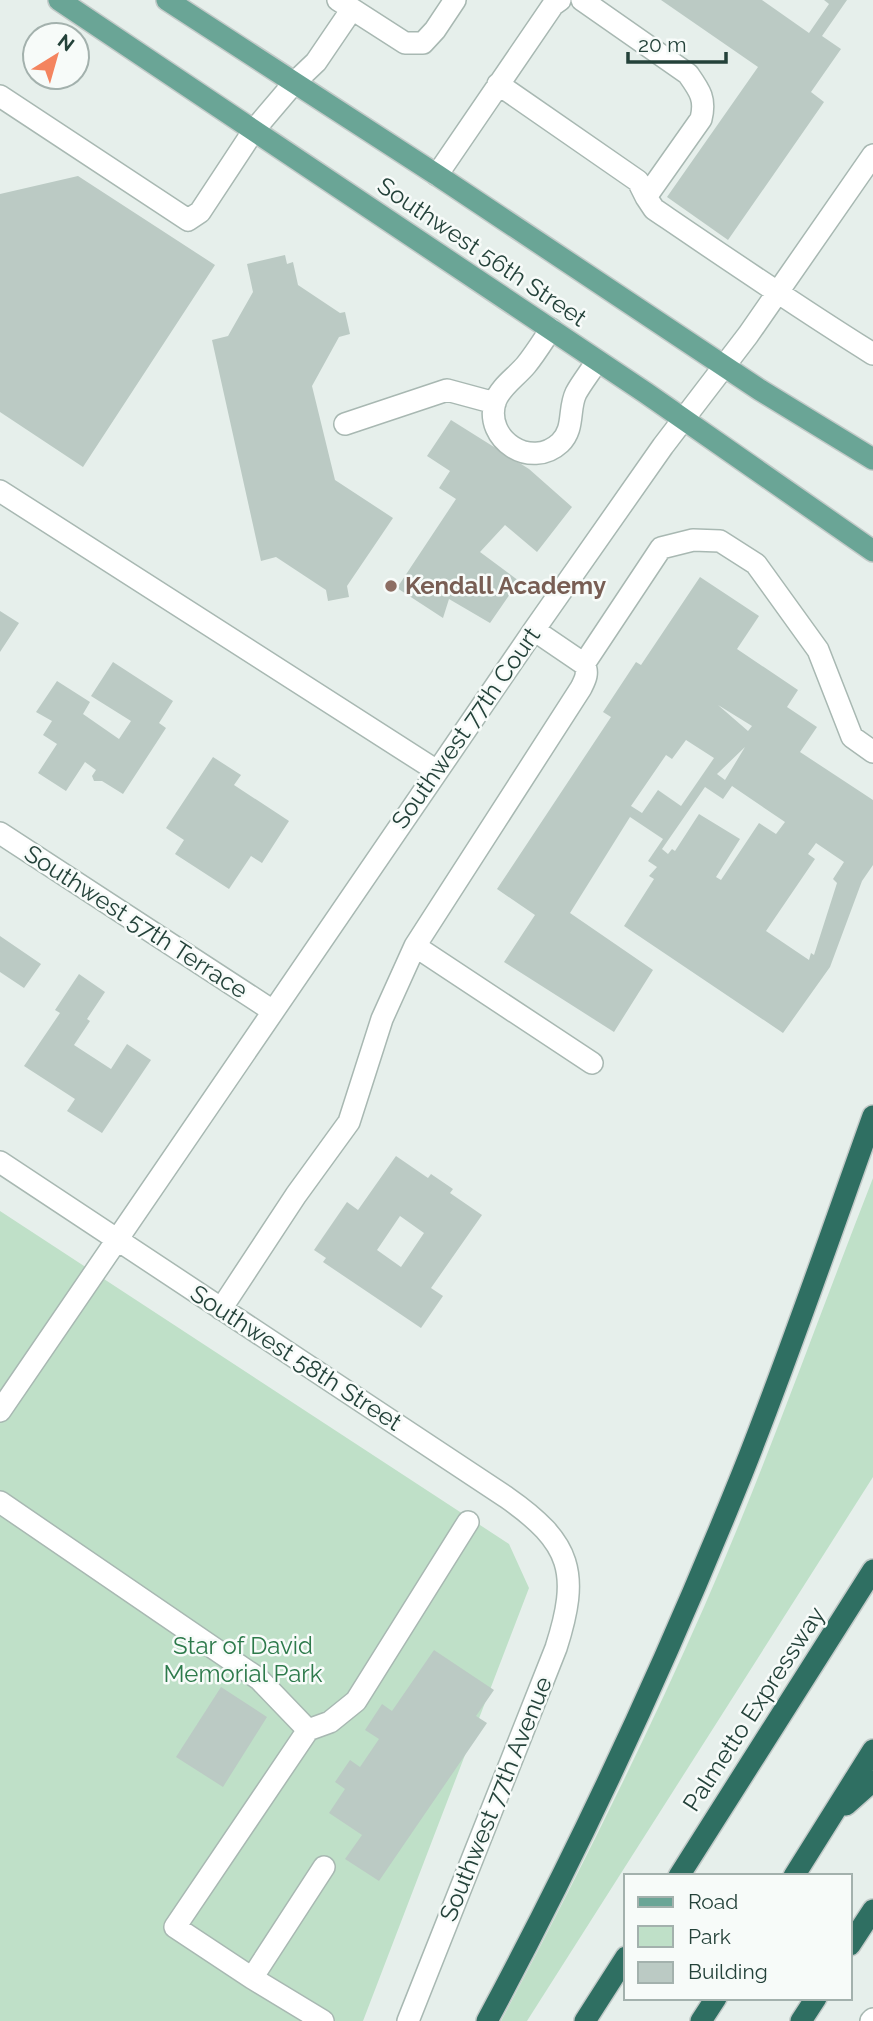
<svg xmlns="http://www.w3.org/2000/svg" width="873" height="2021" font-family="Raleway,sans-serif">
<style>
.green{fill:#bfe0c8}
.building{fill:#bbcac4;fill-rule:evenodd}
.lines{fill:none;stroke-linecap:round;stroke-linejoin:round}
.minor-casing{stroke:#a8b8b2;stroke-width:24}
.major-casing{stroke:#c2cac8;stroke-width:24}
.highway-casing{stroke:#c2cac8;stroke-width:24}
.minor{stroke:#fff;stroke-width:21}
.major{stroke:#6aa596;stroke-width:21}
.highway{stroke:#2f6f62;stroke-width:21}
.education-dot{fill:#8d6e63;stroke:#f7fbf9;stroke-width:2.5}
.labels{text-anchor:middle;stroke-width:5;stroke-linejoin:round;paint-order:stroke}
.street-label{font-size:24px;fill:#24423a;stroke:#f7fbf9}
.education-label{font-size:24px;font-weight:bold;fill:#785e54;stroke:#f7fbf9;text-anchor:start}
.park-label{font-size:24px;fill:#2d7a4b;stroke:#f7fbf9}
</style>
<rect width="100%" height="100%" fill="#e6efeb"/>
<path class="green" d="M 873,1178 L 873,1477 L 527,2021 L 501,2021 C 573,1885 642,1748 704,1607 C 766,1466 817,1321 873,1178 Z
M 0,1211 L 509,1544 L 529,1588 L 363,2021 L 0,2021 Z"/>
<path class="building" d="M 661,0 L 762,0 L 809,33 L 829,4 L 824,0 L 847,0 L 822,36 L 841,49 L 811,92 L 824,102 L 728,240 L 667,197 L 758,67 Z
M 78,176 L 215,265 L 83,467 L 0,412 L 0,194 Z
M 285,255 L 287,264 L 293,262 L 298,285 L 340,313 L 345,312 L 350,334 L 339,337 L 312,386 L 335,480 L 393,518 L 347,586 L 349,597 L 328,601 L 326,590 L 276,557 L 261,561 L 212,340 L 228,336 L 253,292 L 247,264 Z
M 451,420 L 529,469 L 572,507 L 537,552 L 505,525 L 480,552 L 519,581 L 490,623 L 449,599 L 443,618 L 397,588 L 456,499 L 439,488 L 450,471 L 427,456 Z
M 700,577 L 759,616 L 737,649 L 798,690 L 787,707 L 817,727 L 800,752 L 873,800 L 873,865 L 862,881 L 830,967 L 783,1033 L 624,926 L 654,879 L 649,876 L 657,867 L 648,861 L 663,839 L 630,817 L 570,913 L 653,970 L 614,1032 L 504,962 L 535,915 L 497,889 L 611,717 L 603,712 L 636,662 L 641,665 ZM 718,705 L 752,726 L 748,731 ZM 686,740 L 714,758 L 681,806 L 658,790 L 642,813 L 631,806 L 666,755 L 672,759 ZM 745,747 L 725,780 L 717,774 ZM 732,786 L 785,822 L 776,834 L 759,823 L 721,880 L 716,877 L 740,839 L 699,814 L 675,851 L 672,849 L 668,854 L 662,849 L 705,787 L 723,799 ZM 816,843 L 844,862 L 833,879 L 837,883 L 814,955 L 811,953 L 809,960 L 766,931 L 815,859 L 808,854 Z
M 0,611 L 19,623 L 0,652 Z
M 113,662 L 173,701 L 159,723 L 166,728 L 123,794 L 102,781 L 94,781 L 92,776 L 96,770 L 85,762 L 66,791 L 38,773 L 57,744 L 43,735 L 52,721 L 36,712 L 57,681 L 90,702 L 83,714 L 119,739 L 131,721 L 91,696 Z
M 213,757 L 241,775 L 234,785 L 289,821 L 262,863 L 251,856 L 229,889 L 175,854 L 184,840 L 166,828 Z
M 0,936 L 41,964 L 24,988 L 0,972 Z
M 79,974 L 105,992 L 87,1019 L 90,1021 L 74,1045 L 111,1069 L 127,1044 L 151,1060 L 102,1133 L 67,1111 L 75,1099 L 24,1066 L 60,1013 L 55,1010 Z
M 396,1156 L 428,1178 L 431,1174 L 453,1189 L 450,1193 L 482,1215 L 431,1288 L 443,1296 L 421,1328 L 323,1262 L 326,1258 L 314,1250 L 347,1202 L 358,1210 ZM 400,1216 L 424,1233 L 401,1267 L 377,1250 Z
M 434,1650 L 494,1690 L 476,1716 L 487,1723 L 379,1881 L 345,1859 L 362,1835 L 329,1813 L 345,1789 L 335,1782 L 350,1760 L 360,1767 L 379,1739 L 365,1730 L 382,1704 L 392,1711 Z
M 221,1687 L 267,1717 L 223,1787 L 176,1757 Z"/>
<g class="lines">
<g class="minor-casing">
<path id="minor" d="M 338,0 L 405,43 L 423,43 L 435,30 L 455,0
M 582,0 L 688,74 C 700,91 706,99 701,119 L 646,197
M 498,84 L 638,181 L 646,197 L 654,209 C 726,258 799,308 873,354
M 0,96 L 188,220 L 200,212 L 254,130 L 294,83 L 316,62 L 352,9
M 437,175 L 553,5 L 560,0
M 551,329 C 543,341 535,354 526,365 C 516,377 500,387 495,402 C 484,440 531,470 560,443 C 575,429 568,409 576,393 C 582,382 591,371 597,361
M 345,424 L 447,390 L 495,403
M 0,491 L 437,771
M 584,664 L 661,548 L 693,540 L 720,541 L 756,564 L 818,650 L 852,737 L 873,752
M 0,833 L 273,1011
M 415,946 L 592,1063
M 0,1162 L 506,1497 C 572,1543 580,1573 556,1648 L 408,2021
M 221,1309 L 296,1195 L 349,1122 L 382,1019 L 415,946 L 581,688 C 585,680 589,673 584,664 L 534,630
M 0,1411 L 534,630 L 663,446 L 748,335 L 873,155
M 0,1502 L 259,1679 L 308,1730 L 175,1927 L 252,1978 L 323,2021
M 308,1730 L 330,1722 L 356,1701 L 468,1522
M 252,1978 L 324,1867
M 871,2021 L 873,2019"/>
</g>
<g class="major-casing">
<path id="major" d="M 59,0 L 646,393 L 873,551
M 167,0 L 437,175 L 760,390 L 873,459"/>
</g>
<g class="highway-casing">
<path id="highway" d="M 846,1805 L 873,1781
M 679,1876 L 873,1570
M 794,1876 L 873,1750
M 850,1945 L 873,1910
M 487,2021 C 582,1844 667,1660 742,1474 C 789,1356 830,1236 873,1116
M 585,2021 L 626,1957
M 701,2021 L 716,1998
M 801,2021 L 816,1998"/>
</g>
<use href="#minor" class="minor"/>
<use href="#major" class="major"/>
<use href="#highway" class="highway"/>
</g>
<circle class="education-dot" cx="391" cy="586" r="7"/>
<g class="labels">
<g class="street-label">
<text transform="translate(482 252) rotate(34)" y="8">Southwest 56th Street</text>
<text transform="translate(466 728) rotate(-55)" y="8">Southwest 77th Court</text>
<text transform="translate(136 922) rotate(33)" y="8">Southwest 57th Terrace</text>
<text transform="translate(296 1358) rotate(33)" y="8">Southwest 58th Street</text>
<text transform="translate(754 1709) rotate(-57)" y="8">Palmetto Expressway</text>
<text transform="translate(496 1799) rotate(-68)" y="8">Southwest 77th Avenue</text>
</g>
<g class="education-label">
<text x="405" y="594">Kendall Academy</text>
</g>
<g class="park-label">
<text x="243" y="1654">Star of David<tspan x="243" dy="28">Memorial Park</tspan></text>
</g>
</g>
<rect x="624" y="1874" width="228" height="126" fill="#f7fbf9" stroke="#a3b1ad" stroke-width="2"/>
<rect x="638" y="1897" width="35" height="10" fill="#6aa596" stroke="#a3b1ad" stroke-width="2"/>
<text x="688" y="1909" font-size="21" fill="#24423a">Road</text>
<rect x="638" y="1926" width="35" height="21" fill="#bfe0c8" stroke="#a3b1ad" stroke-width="2"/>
<text x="688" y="1944" font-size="21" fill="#24423a">Park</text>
<rect x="638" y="1962" width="35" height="21" fill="#bbcac4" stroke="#a3b1ad" stroke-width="2"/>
<text x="688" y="1979" font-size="21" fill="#24423a">Building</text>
<g transform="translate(56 56) rotate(37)"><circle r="33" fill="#f7fbf9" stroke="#a3b1ad" stroke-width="2"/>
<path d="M0-5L12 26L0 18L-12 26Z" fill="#f4845f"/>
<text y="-10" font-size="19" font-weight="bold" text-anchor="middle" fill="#24423a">N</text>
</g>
<path d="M628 52v10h98v-10" fill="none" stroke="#24423a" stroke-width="3.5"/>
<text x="638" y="52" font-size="21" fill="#24423a" stroke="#f7fbf9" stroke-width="5" paint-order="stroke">20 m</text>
</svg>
